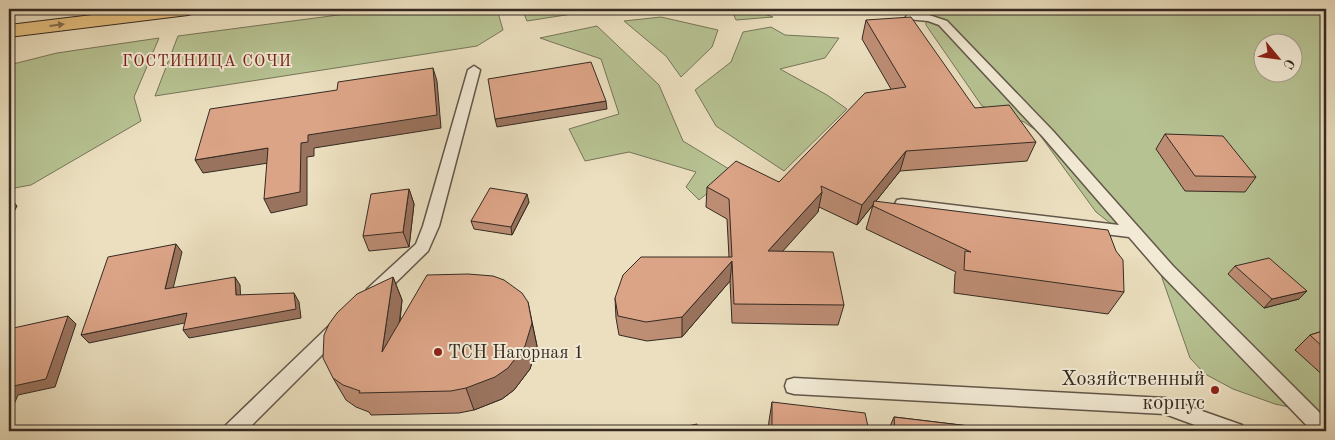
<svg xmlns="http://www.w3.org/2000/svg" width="1335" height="440" font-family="'Old Standard TT',serif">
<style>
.green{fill:#b7c292;stroke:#76765a;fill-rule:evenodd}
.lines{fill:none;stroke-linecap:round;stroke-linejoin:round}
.lane-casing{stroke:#625749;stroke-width:3}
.primary-casing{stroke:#342a22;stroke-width:2}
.lane{fill:#f2ead5;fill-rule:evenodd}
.primary{fill:#e6c080;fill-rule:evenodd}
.wall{fill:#bd8d74;stroke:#342a22}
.shaded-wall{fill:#9a735e;stroke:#342a22}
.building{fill:#dca487;stroke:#342a22}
.oneway{fill:#846e4c}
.poi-dot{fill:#8f2418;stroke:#f2ead5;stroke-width:2}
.labels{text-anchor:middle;stroke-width:4;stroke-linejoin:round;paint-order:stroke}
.far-neighbourhood-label{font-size:16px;letter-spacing:1px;fill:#7a1f14;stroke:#f2ead5}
.poi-label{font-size:18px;fill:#342a22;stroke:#f2ead5;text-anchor:start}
.near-poi-label{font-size:21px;fill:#342a22;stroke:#f2ead5;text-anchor:end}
</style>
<rect width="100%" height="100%" fill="#ebdfbf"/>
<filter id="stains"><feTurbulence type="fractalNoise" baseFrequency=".004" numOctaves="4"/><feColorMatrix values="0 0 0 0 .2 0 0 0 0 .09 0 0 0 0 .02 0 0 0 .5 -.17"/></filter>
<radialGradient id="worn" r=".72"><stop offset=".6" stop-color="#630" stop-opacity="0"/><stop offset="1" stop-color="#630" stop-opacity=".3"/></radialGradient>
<path class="green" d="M 384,9 L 497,9 L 503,30 L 477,46 L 155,96 L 178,36 Z
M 522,9 L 604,9 L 527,21 Z
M 731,9 L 756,9 L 756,11 L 773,17 L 736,20 Z
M 932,9 L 1326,9 L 1326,415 L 1275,404 L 1233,389 L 1205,374 L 1190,358 L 1160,272 L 1142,248 L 1096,212 L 1037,131 L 1024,122 L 982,106 L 926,25 L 926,13 ZM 1262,42 L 1292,42 L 1292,72 L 1262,72 Z
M 661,17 L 718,30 L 712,47 L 681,77 L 666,56 L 624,21 Z
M 597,26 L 659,85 L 683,141 L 734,172 L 699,200 L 686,187 L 696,172 L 629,152 L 585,161 L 569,129 L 619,114 L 601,59 L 540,38 Z
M 771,27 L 785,35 L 839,38 L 825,58 L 780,69 L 827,95 L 847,109 L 784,171 L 716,126 L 695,90 L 731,62 L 743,32 Z
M 159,38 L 134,97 L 141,121 L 31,185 L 9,189 L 9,65 L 57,53 Z"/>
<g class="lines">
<g class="lane-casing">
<path id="lane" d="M 911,14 L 929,15 L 947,21 L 1053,131 L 1173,266 L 1326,419 L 1326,431 L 1312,431 L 1161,274 L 1129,237 L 897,208 L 895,204 L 897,200 L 902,199 L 1119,225 L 1043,137 L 939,25 L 928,21 L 907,19 L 906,17 L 907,15 Z
M 474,66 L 480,70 L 439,226 L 428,251 L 379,299 L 373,300 L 367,299 L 365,294 L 367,289 L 416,244 L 423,226 L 468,70 Z
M 337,322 L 343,324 L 346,329 L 343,334 L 246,431 L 223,431 L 226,425 L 331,324 Z
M 794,378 L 1165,398 L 1242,425 L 1245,431 L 1211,431 L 1165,414 L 794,394 L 787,392 L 785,386 L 787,380 Z"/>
</g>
<g class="primary-casing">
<path id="primary" d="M 142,9 L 198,9 L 195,13 L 188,15 L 9,37 L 9,25 Z"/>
</g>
<use href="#lane" class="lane"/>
<use href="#primary" class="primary"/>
</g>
<path class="wall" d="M 866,20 L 975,108 L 1036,142 L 1027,161 L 900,171 L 876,201 L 1124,292 L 1108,314 L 954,293 L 955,274 L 956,272 L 866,229 L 873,205 L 857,225 L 819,207 L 818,212 L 782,251 L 844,305 L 838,325 L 732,323 L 730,281 L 682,337 L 647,341 L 619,335 L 616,318 L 615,298 L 729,257 L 727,219 L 706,207 L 707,187 L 779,182 L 891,89 L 862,39 Z
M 1165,134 L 1256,177 L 1245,192 L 1185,191 L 1156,149 Z
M 409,189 L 414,204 L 409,247 L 369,251 L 363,236 Z
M 529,202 L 512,235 L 474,229 L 471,221 Z
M 1235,266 L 1307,291 L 1299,299 L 1264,308 L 1228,274 Z
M 393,277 L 402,300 L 400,322 L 528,302 L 537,346 L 530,369 L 514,390 L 502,399 L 474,410 L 459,413 L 371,415 L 369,412 L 356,407 L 346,400 L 333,378 Z
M 1326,330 L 1326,378 L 1295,350 L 1310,335 Z
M 772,402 L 869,431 L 768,431 L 769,421 Z
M 894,417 L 1011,431 L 888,431 Z"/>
<path class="shaded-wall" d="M 433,68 L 437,81 L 441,128 L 314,148 L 314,156 L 307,157 L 307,205 L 271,213 L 264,199 L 301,143 L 308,135 Z
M 606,101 L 607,109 L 497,127 L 495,119 Z
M 268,148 L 275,162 L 203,173 L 195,160 Z
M 906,151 L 900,171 L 857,225 L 862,205 Z
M 409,189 L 414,204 L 409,247 L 403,232 Z
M 822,192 L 818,212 L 765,271 L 768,251 Z
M 527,194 L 529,202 L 512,235 L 511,227 Z
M 9,196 L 17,206 L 9,221 Z
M 176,244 L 182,252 L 171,297 L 165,289 Z
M 732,261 L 730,281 L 682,337 L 682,317 Z
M 235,277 L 240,285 L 241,303 L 236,295 Z
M 393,277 L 402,300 L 393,374 L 382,352 Z
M 1307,291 L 1299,299 L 1264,308 L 1272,299 Z
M 294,293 L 299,302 L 301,318 L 189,338 L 183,330 Z
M 187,313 L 194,321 L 89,343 L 81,335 Z
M 68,316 L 76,324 L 55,387 L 18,395 L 9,416 L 9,387 Z
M 532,323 L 537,346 L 530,369 L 514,390 L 502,399 L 474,410 L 466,388 Z"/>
<path class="building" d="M 911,17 L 975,108 L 1009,105 L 1036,142 L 906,151 L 862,205 L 821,186 L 822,192 L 768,251 L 833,252 L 844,305 L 734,304 L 732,261 L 682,317 L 646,322 L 618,316 L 615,298 L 623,275 L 641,257 L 732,257 L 729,199 L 707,187 L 736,161 L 779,182 L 865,93 L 906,87 L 866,20 Z
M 591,62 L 606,101 L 495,119 L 488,79 Z
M 433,68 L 437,115 L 308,135 L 308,142 L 301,143 L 300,192 L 264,199 L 268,148 L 195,160 L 210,109 L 337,90 L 338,82 Z
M 1165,134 L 1223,136 L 1256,177 L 1195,176 Z
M 490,188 L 527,194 L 511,227 L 471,221 Z
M 409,189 L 403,232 L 363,236 L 371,194 Z
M 874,201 L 1108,230 L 1116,251 L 1123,260 L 1124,292 L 964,270 L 965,251 L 971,252 L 873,206 Z
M 176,244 L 165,289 L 235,277 L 236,295 L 294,293 L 296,309 L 183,330 L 187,313 L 81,335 L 108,257 Z
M 1269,258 L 1307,291 L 1272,299 L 1235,266 Z
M 468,274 L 493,276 L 504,280 L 522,293 L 528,302 L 532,323 L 525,346 L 508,368 L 495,377 L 466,388 L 451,391 L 359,393 L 360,391 L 343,385 L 333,378 L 323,358 L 324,335 L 329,324 L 337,313 L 357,294 L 393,277 L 382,352 L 427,275 Z
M 68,316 L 46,379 L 9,387 L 9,329 Z
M 1326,330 L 1326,350 L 1310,335 Z
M 772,402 L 865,413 L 869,431 L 772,431 Z
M 894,417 L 1011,431 L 895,431 Z
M 697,424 L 698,431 L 664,431 Z"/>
<defs><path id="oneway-solid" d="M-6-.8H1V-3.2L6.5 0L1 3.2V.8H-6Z" transform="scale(1.25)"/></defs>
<use class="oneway" href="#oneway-solid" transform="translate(57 25) rotate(-7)"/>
<g class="poi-dot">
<circle cx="438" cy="352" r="5"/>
<circle cx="1215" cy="390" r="5"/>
</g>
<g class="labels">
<g class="far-neighbourhood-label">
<text x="207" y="66">ГОСТИНИЦА СОЧИ</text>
</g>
<g class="poi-label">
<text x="448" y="358">ТСН Нагорная 1</text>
</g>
<g class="near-poi-label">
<text x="1205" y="385">Хозяйственный<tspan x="1205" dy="24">корпус</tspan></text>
</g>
</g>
<rect width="1335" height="440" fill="none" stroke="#ebdfbf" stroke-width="30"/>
<rect x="10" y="10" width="1315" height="420" fill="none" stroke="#342a22" stroke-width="2.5"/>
<rect x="15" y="15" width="1305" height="410" fill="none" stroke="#342a22"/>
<g transform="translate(1278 58) rotate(119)"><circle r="24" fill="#f2ead5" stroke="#a69d8d"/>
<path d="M0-4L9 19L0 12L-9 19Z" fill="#8f2418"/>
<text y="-8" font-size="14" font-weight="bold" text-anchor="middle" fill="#342a22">С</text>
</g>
<rect width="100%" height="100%" filter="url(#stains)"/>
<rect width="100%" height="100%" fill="url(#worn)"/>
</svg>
